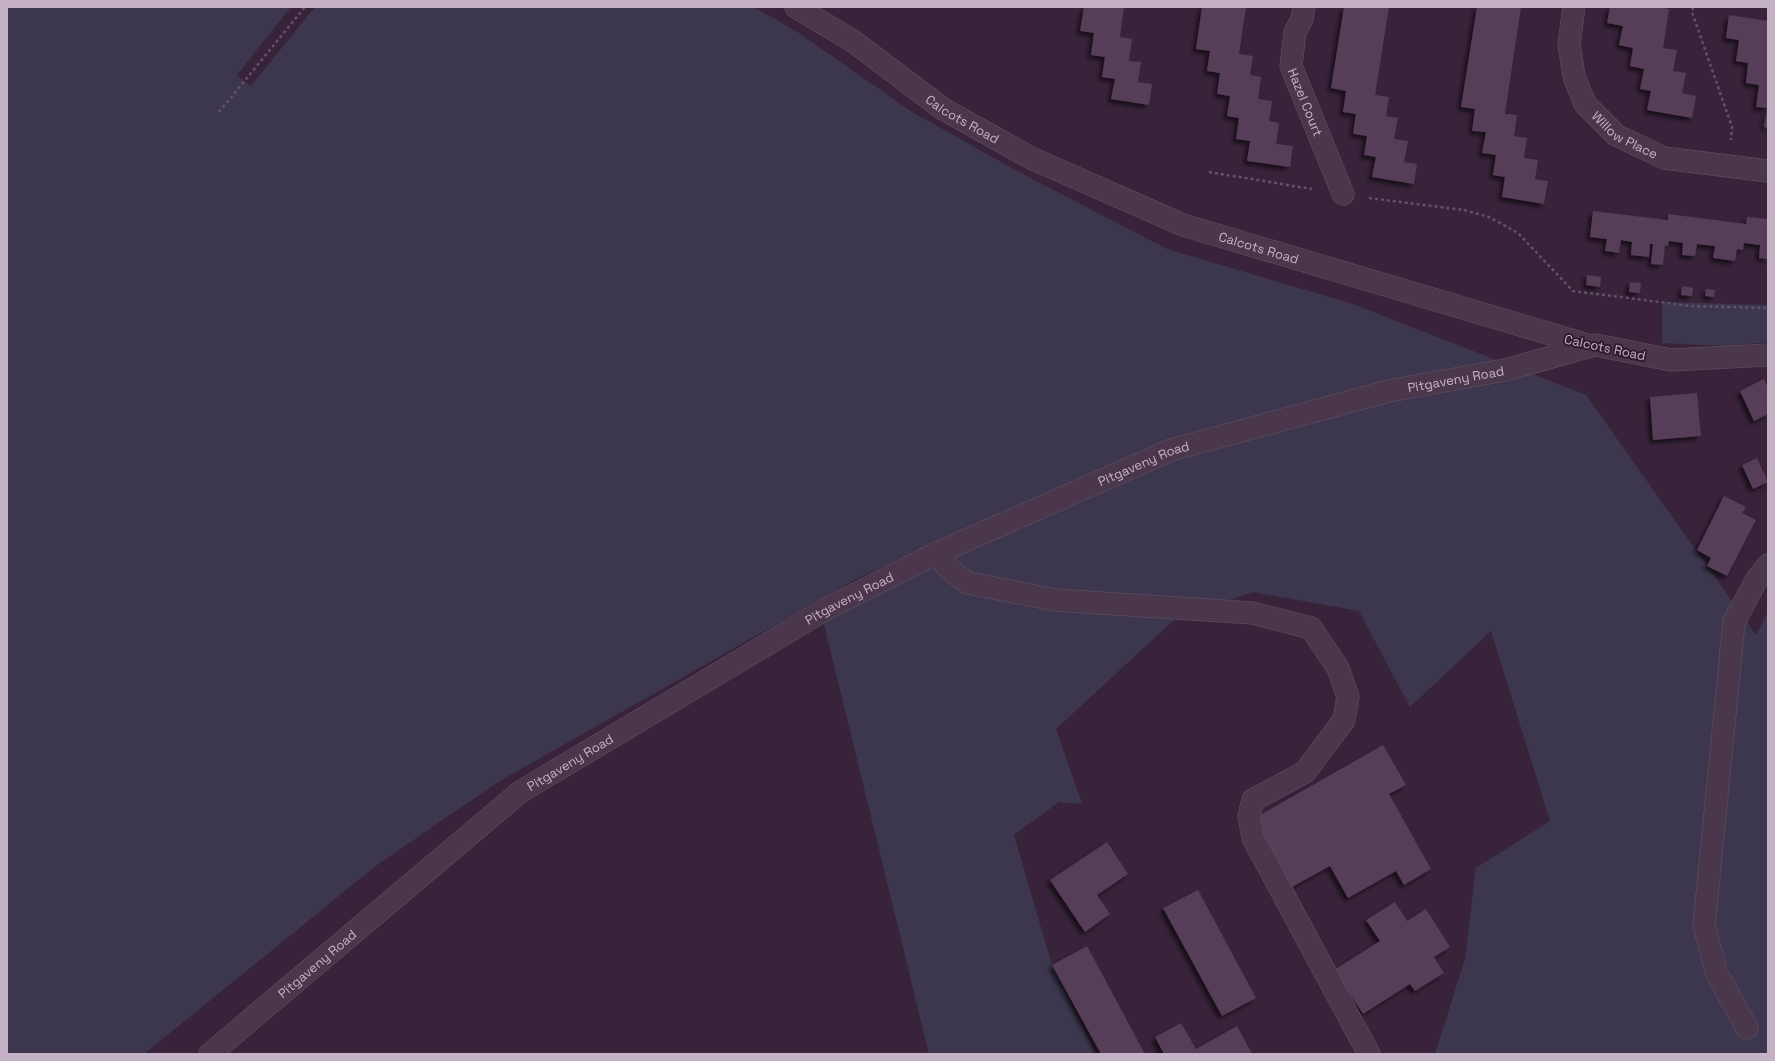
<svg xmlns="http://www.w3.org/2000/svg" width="1775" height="1061" font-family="'Space Grotesk',sans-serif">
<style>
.green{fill:#3c374e}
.building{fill:#573c59;filter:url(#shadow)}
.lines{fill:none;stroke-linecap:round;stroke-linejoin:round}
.minor-casing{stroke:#655267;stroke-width:23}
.path{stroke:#5e536a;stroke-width:2.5;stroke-dasharray:3 3;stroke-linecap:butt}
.minor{stroke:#4a374c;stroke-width:22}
.labels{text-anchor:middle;stroke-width:4;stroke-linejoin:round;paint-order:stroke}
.street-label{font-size:13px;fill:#c6b2c7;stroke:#2f1c30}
</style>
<defs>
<filter id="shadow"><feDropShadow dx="-3.5" dy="3.5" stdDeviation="2" flood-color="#0009"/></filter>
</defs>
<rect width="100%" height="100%" fill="#39233b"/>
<path class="green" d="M 7,7 L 291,7 L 237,75 L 251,86 L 315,7 L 754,7 L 799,33 L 912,112 L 1019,172 L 1167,249 L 1350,303 L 1586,395 L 1756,635 L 1768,612 L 1768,1054 L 1435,1054 L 1465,959 L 1476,868 L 1550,821 L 1491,631 L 1410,707 L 1359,611 L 1253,592 L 1174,620 L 1056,729 L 1082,804 L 1059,802 L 1014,835 L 1052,965 L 1096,1054 L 929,1054 L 823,620 L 1161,443 L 858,578 L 498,782 L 377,865 L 144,1054 L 7,1054 Z
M 1662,302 L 1768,305 L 1768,342 L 1725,346 L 1662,343 Z"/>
<path class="building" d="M 1084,7 L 1124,7 L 1120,37 L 1132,39 L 1129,61 L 1141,62 L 1138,82 L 1152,84 L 1149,105 L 1111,99 L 1115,79 L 1102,77 L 1105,57 L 1091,55 L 1094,33 L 1080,31 Z
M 1202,7 L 1246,7 L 1239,54 L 1253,56 L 1250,75 L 1261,77 L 1258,99 L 1272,101 L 1269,121 L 1279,123 L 1276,144 L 1293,146 L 1290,167 L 1247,161 L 1250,141 L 1236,139 L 1239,118 L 1227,116 L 1230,96 L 1217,94 L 1220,73 L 1207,71 L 1210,51 L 1196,49 Z
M 1344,7 L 1389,7 L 1375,95 L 1389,97 L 1386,116 L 1398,118 L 1394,139 L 1408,141 L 1404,162 L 1417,164 L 1414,184 L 1372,177 L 1376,157 L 1364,155 L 1367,136 L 1353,134 L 1356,114 L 1343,112 L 1346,91 L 1331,88 Z
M 1477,7 L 1521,7 L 1505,114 L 1517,115 L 1514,136 L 1527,138 L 1524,158 L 1538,160 L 1535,179 L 1548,181 L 1544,204 L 1502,197 L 1505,177 L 1493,175 L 1496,155 L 1482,153 L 1486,132 L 1472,131 L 1475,109 L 1461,107 Z
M 1610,7 L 1659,7 L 1669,9 L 1663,48 L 1677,50 L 1673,71 L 1686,73 L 1682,93 L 1696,96 L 1692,118 L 1647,110 L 1651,91 L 1640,89 L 1644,69 L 1630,66 L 1633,48 L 1619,45 L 1623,26 L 1607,23 Z
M 1729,15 L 1768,21 L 1768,108 L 1756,107 L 1759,85 L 1746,83 L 1748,63 L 1736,61 L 1739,40 L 1726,38 Z
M 1767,109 L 1768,109 L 1768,128 L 1764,127 Z
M 1593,211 L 1668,220 L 1668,214 L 1746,224 L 1747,217 L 1768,219 L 1768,259 L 1759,258 L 1760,245 L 1744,243 L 1743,250 L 1737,249 L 1735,261 L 1713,258 L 1715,246 L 1697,244 L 1695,256 L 1682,255 L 1683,243 L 1669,241 L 1668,246 L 1665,246 L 1663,265 L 1651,264 L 1653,244 L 1650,244 L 1649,257 L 1631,255 L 1632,242 L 1621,240 L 1619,253 L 1605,251 L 1607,239 L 1590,237 Z
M 1587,275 L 1601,277 L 1600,287 L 1586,285 Z
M 1630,282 L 1641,283 L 1640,293 L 1629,292 Z
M 1682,286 L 1693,288 L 1692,296 L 1681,295 Z
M 1706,289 L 1715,290 L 1714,297 L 1705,296 Z
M 1764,379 L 1768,387 L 1768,414 L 1754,421 L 1740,391 Z
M 1697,393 L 1701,436 L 1653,440 L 1650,397 Z
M 1757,458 L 1768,482 L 1753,489 L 1742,465 Z
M 1724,496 L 1746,507 L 1742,513 L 1756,520 L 1727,576 L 1707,566 L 1711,558 L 1697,550 Z
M 1383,745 L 1406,785 L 1389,794 L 1431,869 L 1404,885 L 1396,871 L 1348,898 L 1330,866 L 1292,887 L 1253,819 Z
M 1107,842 L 1128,874 L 1097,895 L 1110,914 L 1085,932 L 1050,880 Z
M 1198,890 L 1256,998 L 1222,1016 L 1163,908 Z
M 1395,902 L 1407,921 L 1426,909 L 1450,947 L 1434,957 L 1444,973 L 1415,991 L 1410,984 L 1363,1014 L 1334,970 L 1380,941 L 1366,920 Z
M 1087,946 L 1145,1054 L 1101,1054 L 1052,965 Z
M 1181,1023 L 1196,1049 L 1237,1026 L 1252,1054 L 1164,1054 L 1155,1037 Z"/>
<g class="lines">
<g class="minor-casing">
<g id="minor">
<path id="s1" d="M 796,7 L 853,41 L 943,109 L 1031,158 L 1183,225 L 1591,346 L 1596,345 L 1671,360 L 1768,355"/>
<path id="s2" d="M 1304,7 L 1302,19 L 1295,32 L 1291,66 L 1343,194"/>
<path id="s3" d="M 1574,7 L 1569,44 L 1574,76 L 1585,104 L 1616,135 L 1664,158 L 1768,171"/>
<path d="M 937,553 L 949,569 L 968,583 L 1055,600 L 1252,613 L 1311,628 L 1338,668 L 1348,697 L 1344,720 L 1305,772 L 1253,800 L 1249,816 L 1253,838 L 1369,1054"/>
<path d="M 1747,1028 L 1717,974 L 1704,926 L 1734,622 L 1757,579 L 1768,565"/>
<path id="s4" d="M 210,1054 L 520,792 L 826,609 L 937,553 L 1171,450 L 1389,391 L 1505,370 L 1591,346"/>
</g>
</g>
<path class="path" d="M 1693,7 L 1692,12 L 1732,127 L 1731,140
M 219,112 L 305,7
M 1209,172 L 1312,189
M 1369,198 L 1464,210 L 1489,217 L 1518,233 L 1573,291 L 1691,306 L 1768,308"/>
<use href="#minor" class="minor"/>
</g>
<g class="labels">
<g class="street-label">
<text dy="5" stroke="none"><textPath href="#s2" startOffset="100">Hazel Court</textPath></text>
<text dy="5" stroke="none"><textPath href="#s1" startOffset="201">Calcots Road</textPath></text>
<text dy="5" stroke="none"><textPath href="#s3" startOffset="151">Willow Place</textPath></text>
<text dy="5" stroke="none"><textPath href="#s1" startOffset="525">Calcots Road</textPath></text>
<text transform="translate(1605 347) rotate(12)" y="5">Calcots Road</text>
<text dy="5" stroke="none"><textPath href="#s4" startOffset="1436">Pitgaveny Road</textPath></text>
<text dy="5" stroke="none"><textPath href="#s4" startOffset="1112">Pitgaveny Road</textPath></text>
<text dy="5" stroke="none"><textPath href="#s4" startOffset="788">Pitgaveny Road</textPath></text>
<text dy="5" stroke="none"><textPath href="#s4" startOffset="464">Pitgaveny Road</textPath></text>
<text dy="5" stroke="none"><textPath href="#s4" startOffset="140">Pitgaveny Road</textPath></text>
</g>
</g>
<rect width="1775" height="1061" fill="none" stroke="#c6b2c7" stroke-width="16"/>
</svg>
